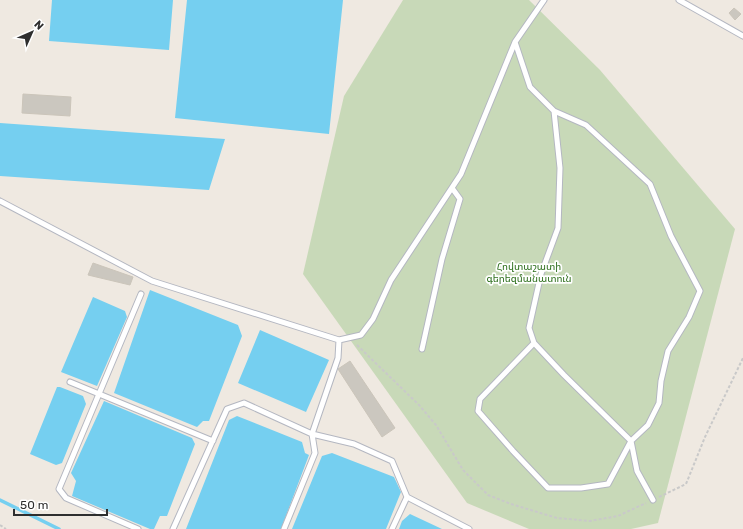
<svg xmlns="http://www.w3.org/2000/svg" width="743" height="529" font-family="Rubik,'Noto Sans Armenian',sans-serif">
<style>
.cemetery{fill:#c8d9b8}
.water{fill:#75cff0}
.lines{fill:none;stroke-linecap:round;stroke-linejoin:round}
.stream{stroke:#75cff0;stroke-width:3.5}
.building{fill:#cbc7bf;stroke:#cbc5ba}
.service-casing{stroke:#b4b7c1;stroke-width:7}
.path{stroke:#c9c9c9;stroke-width:2;stroke-dasharray:3 2;stroke-linecap:butt}
.service{stroke:#fff;stroke-width:5}
.labels{text-anchor:middle;stroke-width:3.5;stroke-linejoin:round;paint-order:stroke}
.park-label{font-size:10px;fill:#2c6e1b;stroke:#fff}
</style>
<rect width="100%" height="100%" fill="#efe9e1"/>
<path class="cemetery" d="M 403,0 L 529,0 L 600,70 L 735,229 L 658,523 L 631,529 L 529,529 L 467,503 L 303,274 L 344,96 Z"/>
<path class="water" d="M 52,0 L 173,0 L 169,50 L 49,41 Z
M 187,0 L 343,0 L 329,134 L 175,118 Z
M 0,123 L 225,139 L 209,190 L 0,176 Z
M 150,290 L 238,325 L 242,336 L 209,421 L 203,421 L 197,427 L 114,393 Z
M 93,297 L 125,311 L 127,317 L 97,386 L 61,372 Z
M 260,330 L 329,360 L 306,412 L 238,383 Z
M 57,387 L 60,387 L 83,396 L 86,404 L 62,463 L 56,465 L 30,454 Z
M 104,401 L 192,438 L 195,444 L 167,516 L 160,516 L 154,529 L 150,529 L 72,496 L 76,481 L 71,473 Z
M 237,416 L 302,442 L 305,453 L 309,455 L 281,529 L 186,529 L 229,420 Z
M 332,453 L 394,477 L 401,492 L 386,529 L 292,529 L 322,456 Z
M 410,514 L 442,529 L 399,529 L 402,521 Z"/>
<g class="lines">
<path class="stream" d="M 0,500 L 59,529"/>
</g>
<path class="building" d="M 734,8 L 741,14 L 735,20 L 729,13 Z
M 23,94 L 71,97 L 70,116 L 22,113 Z
M 93,263 L 133,277 L 130,285 L 88,275 Z
M 350,361 L 395,428 L 382,437 L 338,369 Z"/>
<g class="lines">
<g class="service-casing">
<path id="service" d="M 679,0 L 743,36
M 515,42 L 530,87 L 554,111 L 586,125 L 650,184 L 671,236 L 700,291 L 689,317 L 668,351 L 661,381 L 659,403 L 648,425 L 631,441 L 608,484 L 581,488 L 548,488 L 513,451 L 478,411 L 480,399 L 534,343
M 554,111 L 560,168 L 558,228 L 541,274 L 529,328 L 534,343 L 564,375 L 631,441 L 637,471 L 653,500
M 0,201 L 152,281 L 339,340 L 361,335 L 373,319 L 391,280 L 461,174 L 515,42 L 544,0
M 422,349 L 442,259 L 460,199 L 452,188
M 70,382 L 213,441
M 407,497 L 469,529
M 138,529 L 66,498 L 59,489 L 141,294
M 173,529 L 227,409 L 244,403 L 312,434 L 338,358 L 339,340
M 284,529 L 315,453 L 312,434 L 354,444 L 392,461 L 407,497 L 392,529"/>
</g>
<path class="path" d="M 357,345 L 419,405 L 436,425 L 463,470 L 488,495 L 511,504 L 557,518 L 590,521 L 618,516 L 646,503
M 659,497 L 686,484 L 705,437 L 743,358
M 0,525 L 6,529"/>
<use href="#service" class="service"/>
</g>
<g class="labels">
<g class="park-label">
<text x="529" y="270">Հովտաշատի<tspan x="529" dy="12">գերեզմանատուն</tspan></text>
</g>
</g>
<g transform="translate(32 32) rotate(45)" stroke="#ffffff" stroke-width="3" paint-order="stroke">
<path d="M0-3L7 15L0 10L-7 15Z" fill="#2e2e2e"/>
<text y="-6" font-size="11" font-weight="bold" text-anchor="middle" fill="#2e2e2e">N</text>
</g>
<path d="M14 509v6h93v-6" fill="none" stroke="#2e2e2e" stroke-width="2"/>
<text x="20" y="509" font-size="12" fill="#2e2e2e" stroke="#ffffff" stroke-width="3" paint-order="stroke">50 m</text>
</svg>
